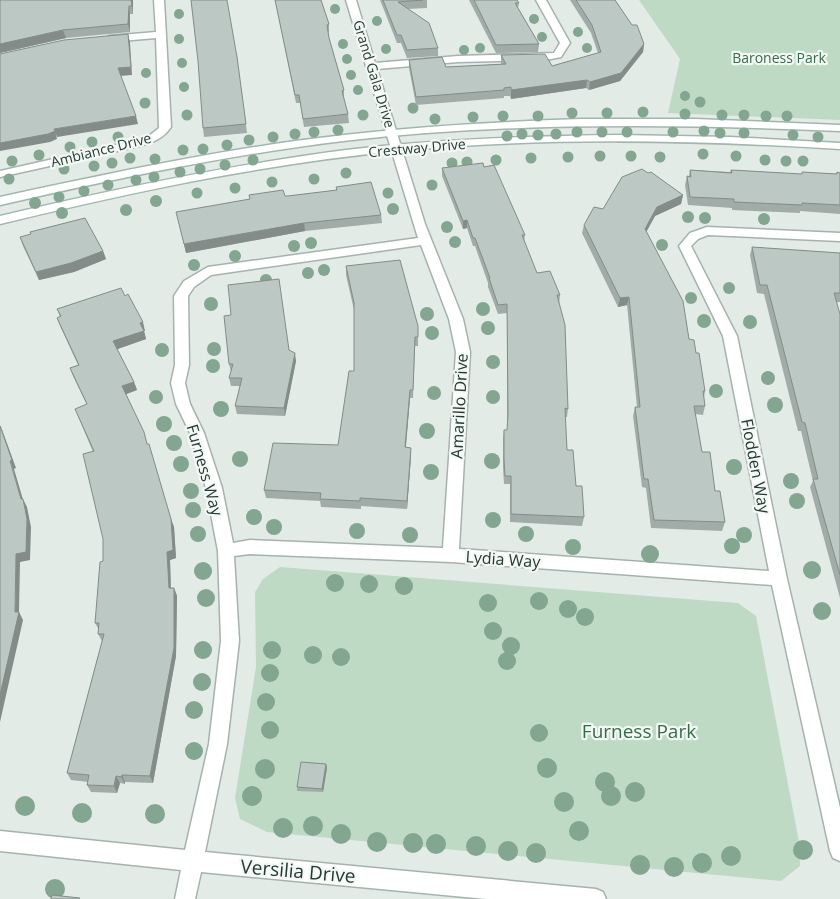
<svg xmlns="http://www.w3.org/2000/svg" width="840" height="899" font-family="'Open Sans',sans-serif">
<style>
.green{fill:#bedac5}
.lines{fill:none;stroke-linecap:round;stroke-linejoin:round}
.street-casing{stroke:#a6b2ae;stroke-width:3}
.secondary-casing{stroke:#a2b6ae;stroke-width:3}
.street{fill:#fff;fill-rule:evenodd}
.secondary{fill:#fff;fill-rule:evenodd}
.tree{fill:#82a690}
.wall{fill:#a1aca8}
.shaded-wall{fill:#838c88}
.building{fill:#bbc8c3;stroke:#838c88}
.labels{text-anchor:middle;stroke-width:4.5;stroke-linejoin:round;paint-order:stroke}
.far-park-label{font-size:14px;fill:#336d48;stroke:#f3f8f5}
.far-street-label{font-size:14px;fill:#243a34;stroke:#f3f8f5}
.street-label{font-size:16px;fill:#243a34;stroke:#f3f8f5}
.near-park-label{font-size:19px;fill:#336d48;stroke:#f3f8f5}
.near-street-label{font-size:19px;fill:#243a34;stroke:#f3f8f5}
</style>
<rect width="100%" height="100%" fill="#e3ebe7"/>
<path class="green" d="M 639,0 L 840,0 L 840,120 L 668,113 L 680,59 Z
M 280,567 L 738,603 L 756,616 L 799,842 L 800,866 L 781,881 L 267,832 L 240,819 L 235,798 L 256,667 L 255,592 L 263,579 Z"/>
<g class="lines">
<g class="street-casing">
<path id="street" d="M 154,0 L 164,0 L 171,127 C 163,139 153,142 140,146 L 0,177 L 0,171 L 133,141 L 149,136 L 159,128 L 156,38 L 109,42 L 104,39 L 109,36 L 156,32 Z
M 346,0 L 356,0 L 375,63 L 458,56 L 554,53 L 560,43 L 536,0 L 546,0 L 570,43 L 561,57 L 546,60 L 458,62 L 377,69 L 425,224 L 463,319 L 470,352 L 459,549 L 769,571 L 723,336 L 679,246 L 690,233 L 707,227 L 840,233 L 840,241 L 708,235 L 698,239 L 691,246 L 737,336 L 787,579 L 840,808 L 840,861 L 833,858 L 830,851 L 772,585 L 451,562 L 250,554 L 234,556 L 239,641 L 227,744 L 205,852 L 596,889 L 603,892 L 606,899 L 486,899 L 201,872 L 195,899 L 175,899 L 181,870 L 0,851 L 0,831 L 185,850 L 209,744 L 221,641 L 218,551 L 206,488 L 190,433 L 176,404 L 171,383 L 175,365 L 174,296 L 184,281 L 208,267 L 418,238 ZM 421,245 L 449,319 L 456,352 L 443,548 L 250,540 L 233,543 L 222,488 L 204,433 L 190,404 L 185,383 L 189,365 L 188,296 L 194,287 L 211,275 Z"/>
</g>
<g class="secondary-casing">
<path id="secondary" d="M 582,119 L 695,119 L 840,125 L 840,131 C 674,124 508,122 343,141 C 227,155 114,179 0,205 L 0,197 C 98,176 195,155 295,141 C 390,128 486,122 582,119 Z
M 619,135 L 730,137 L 840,143 L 840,149 C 693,140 545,137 398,151 C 263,164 131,192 0,224 L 0,216 C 115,189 230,165 346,150 C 437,139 528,136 619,135 Z"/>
</g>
<use href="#street" class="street"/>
<use href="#secondary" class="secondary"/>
</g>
<g class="tree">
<circle cx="335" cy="9" r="5"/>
<circle cx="179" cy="14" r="5"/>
<circle cx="534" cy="19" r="5"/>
<circle cx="377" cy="21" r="5"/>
<circle cx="578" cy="32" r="5"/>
<circle cx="542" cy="37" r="5"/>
<circle cx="179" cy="39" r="5"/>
<circle cx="343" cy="44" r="5"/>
<circle cx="480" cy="48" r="5"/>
<circle cx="587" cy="48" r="5"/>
<circle cx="386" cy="49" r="5"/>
<circle cx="464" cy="50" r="5"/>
<circle cx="347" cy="59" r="5"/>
<circle cx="182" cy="63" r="5"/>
<circle cx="146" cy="73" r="5"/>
<circle cx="351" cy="75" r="5"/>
<circle cx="184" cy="87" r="5"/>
<circle cx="358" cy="90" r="5"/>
<circle cx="685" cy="96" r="5"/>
<circle cx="700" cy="102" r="5.5"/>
<circle cx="145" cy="103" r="5.5"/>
<circle cx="413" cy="108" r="5.5"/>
<circle cx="643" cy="112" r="5.5"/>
<circle cx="572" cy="113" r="5.5"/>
<circle cx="607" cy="113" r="5.5"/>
<circle cx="685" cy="114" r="5.5"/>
<circle cx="187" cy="115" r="5.5"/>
<circle cx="363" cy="115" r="5.5"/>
<circle cx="722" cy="115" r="5.5"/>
<circle cx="744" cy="115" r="5.5"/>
<circle cx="503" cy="116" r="5.5"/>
<circle cx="538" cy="116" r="5.5"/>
<circle cx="766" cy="116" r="5.5"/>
<circle cx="787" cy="116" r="5.5"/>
<circle cx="473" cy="117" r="5.5"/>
<circle cx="435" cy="119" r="5.5"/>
<circle cx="338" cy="130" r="5.5"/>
<circle cx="704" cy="131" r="5.5"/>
<circle cx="314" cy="132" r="5.5"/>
<circle cx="577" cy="132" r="5.5"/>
<circle cx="602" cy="132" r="5.5"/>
<circle cx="627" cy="132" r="5.5"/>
<circle cx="673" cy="132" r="5.5"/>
<circle cx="720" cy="133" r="5.5"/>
<circle cx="744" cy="133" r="5.5"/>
<circle cx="295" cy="134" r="5.5"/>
<circle cx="522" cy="134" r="5.5"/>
<circle cx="556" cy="134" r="5.5"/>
<circle cx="538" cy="135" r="5.5"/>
<circle cx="793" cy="135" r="5.5"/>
<circle cx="507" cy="136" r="5.5"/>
<circle cx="118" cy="137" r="5.5"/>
<circle cx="273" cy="137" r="5.5"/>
<circle cx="818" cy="137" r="5.5"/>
<circle cx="249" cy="140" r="5.5"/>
<circle cx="92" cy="142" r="5.5"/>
<circle cx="227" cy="145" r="5.5"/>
<circle cx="70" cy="147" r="5.5"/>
<circle cx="203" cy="149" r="5.5"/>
<circle cx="183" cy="150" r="5.5"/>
<circle cx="703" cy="154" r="5.5"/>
<circle cx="39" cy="155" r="5.5"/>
<circle cx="600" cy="156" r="5.5"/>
<circle cx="631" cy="156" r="5.5"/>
<circle cx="736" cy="156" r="5.5"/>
<circle cx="568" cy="157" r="5.5"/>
<circle cx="660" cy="157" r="5.5"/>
<circle cx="130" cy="158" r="5.5"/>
<circle cx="531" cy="158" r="5.5"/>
<circle cx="155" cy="159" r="5.5"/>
<circle cx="253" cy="160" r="5.5"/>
<circle cx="496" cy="160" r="5.5"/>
<circle cx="765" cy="160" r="5.5"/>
<circle cx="12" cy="161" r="5.5"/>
<circle cx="786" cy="161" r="5.5"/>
<circle cx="803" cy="161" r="5.5"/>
<circle cx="467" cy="162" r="5.5"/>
<circle cx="112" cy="163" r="5.5"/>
<circle cx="452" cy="163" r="5.5"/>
<circle cx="225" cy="165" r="5.5"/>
<circle cx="94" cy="166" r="5.5"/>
<circle cx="64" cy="169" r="5.5"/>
<circle cx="200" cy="169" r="5.5"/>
<circle cx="180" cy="172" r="5.5"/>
<circle cx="346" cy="173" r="5.5"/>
<circle cx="154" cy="177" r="5.5"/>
<circle cx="9" cy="179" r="5.5"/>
<circle cx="314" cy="179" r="5.5"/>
<circle cx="136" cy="180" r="5.5"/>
<circle cx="272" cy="182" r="5.5"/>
<circle cx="108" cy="185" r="5.5"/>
<circle cx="432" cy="185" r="5.5"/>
<circle cx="235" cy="188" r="5.5"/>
<circle cx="84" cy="191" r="5.5"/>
<circle cx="197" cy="193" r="5.5"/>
<circle cx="388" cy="193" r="5.5"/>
<circle cx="59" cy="197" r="5.5"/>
<circle cx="156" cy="201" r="6"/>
<circle cx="35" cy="203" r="6"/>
<circle cx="393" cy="209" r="6"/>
<circle cx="126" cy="210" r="6"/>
<circle cx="62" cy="213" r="6"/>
<circle cx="688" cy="217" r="6"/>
<circle cx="705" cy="218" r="6"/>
<circle cx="764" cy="219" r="6"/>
<circle cx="447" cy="227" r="6"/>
<circle cx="455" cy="242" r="6"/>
<circle cx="311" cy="243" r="6"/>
<circle cx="662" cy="245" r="6"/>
<circle cx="294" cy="246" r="6"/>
<circle cx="235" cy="256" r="6"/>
<circle cx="194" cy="265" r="6"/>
<circle cx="324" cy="270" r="6"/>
<circle cx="308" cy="273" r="6"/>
<circle cx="266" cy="280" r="6"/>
<circle cx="729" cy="288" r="6"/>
<circle cx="691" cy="298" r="6"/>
<circle cx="211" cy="304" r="7"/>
<circle cx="483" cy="309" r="7"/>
<circle cx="427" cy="314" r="7"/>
<circle cx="704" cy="321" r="7"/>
<circle cx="750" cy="322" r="7"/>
<circle cx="488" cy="328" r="7"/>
<circle cx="432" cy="333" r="7"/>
<circle cx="214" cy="349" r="7"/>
<circle cx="162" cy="350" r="7"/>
<circle cx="493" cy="362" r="7"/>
<circle cx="213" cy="366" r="7"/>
<circle cx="768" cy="378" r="7"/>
<circle cx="716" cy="391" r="7"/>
<circle cx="434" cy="393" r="7"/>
<circle cx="156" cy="397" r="7"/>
<circle cx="493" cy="397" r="7"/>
<circle cx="775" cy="405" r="8"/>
<circle cx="221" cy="409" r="8"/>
<circle cx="164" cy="424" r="8"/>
<circle cx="427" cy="431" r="8"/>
<circle cx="174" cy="443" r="8"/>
<circle cx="240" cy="459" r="8"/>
<circle cx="492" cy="461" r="8"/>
<circle cx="181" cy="464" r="8"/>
<circle cx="734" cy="467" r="8"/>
<circle cx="431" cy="472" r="8"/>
<circle cx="791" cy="481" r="8"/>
<circle cx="191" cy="491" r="8"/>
<circle cx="797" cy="501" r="8"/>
<circle cx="193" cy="510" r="8"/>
<circle cx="254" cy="517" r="8"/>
<circle cx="493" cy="520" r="8"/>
<circle cx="274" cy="527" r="8"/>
<circle cx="357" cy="531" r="8"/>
<circle cx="198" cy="534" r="8"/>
<circle cx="526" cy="534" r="8"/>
<circle cx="410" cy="535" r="8"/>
<circle cx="744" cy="535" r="8"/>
<circle cx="732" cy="546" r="8"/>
<circle cx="573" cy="547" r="8"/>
<circle cx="650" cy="554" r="9"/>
<circle cx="812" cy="570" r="9"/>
<circle cx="203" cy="571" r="9"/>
<circle cx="335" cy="583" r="9"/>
<circle cx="369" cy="584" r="9"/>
<circle cx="404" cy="586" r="9"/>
<circle cx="206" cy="598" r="9"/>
<circle cx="539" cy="601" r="9"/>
<circle cx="488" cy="603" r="9"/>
<circle cx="568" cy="609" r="9"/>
<circle cx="822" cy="611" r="9"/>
<circle cx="585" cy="617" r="9"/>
<circle cx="493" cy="631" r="9"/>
<circle cx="511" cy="646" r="9"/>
<circle cx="203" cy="650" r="9"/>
<circle cx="272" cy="650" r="9"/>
<circle cx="313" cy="655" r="9"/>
<circle cx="341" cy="657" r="9"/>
<circle cx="507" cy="661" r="9"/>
<circle cx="270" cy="673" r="9"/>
<circle cx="202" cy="682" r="9"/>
<circle cx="266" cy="702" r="9"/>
<circle cx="194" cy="710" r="9"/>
<circle cx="270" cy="730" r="9"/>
<circle cx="539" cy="733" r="9"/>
<circle cx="194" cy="751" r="9"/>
<circle cx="547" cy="768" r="10"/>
<circle cx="265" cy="769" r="10"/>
<circle cx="605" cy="782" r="10"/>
<circle cx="635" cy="792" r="10"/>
<circle cx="252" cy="796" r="10"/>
<circle cx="611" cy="796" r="10"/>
<circle cx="564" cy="802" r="10"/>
<circle cx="25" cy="806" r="10"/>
<circle cx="82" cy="813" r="10"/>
<circle cx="155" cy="814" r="10"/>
<circle cx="313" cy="826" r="10"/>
<circle cx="283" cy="828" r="10"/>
<circle cx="579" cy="831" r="10"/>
<circle cx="341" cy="834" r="10"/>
<circle cx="377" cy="842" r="10"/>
<circle cx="413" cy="843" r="10"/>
<circle cx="436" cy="844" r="10"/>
<circle cx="476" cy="846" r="10"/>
<circle cx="803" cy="850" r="10"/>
<circle cx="508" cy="851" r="10"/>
<circle cx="536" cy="853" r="10"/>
<circle cx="731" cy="856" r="10"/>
<circle cx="702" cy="863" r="10"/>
<circle cx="640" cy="865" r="10"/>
<circle cx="674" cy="867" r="10"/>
<circle cx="55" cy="889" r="10"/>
</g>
<path class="wall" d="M 0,0 L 133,0 L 133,14 L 130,14 L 130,32 L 66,38 L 0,53 Z
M 275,0 L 321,0 L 329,24 L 329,32 L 328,32 L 329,38 L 344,90 L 344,99 L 348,114 L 349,123 L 304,127 L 300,103 L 296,103 Z
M 380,0 L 427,0 L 427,8 L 408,9 L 438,48 L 438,56 L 407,58 L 401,43 L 397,43 Z
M 469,0 L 517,0 L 519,3 L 518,8 L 539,44 L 538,52 L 496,53 Z
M 570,0 L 615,0 L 644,44 L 643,52 L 620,81 L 589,90 L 586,88 L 511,99 L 510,96 L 504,96 L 504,98 L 416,105 L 409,68 L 409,60 L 446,67 L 501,64 L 501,55 L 552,66 L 598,53 L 591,33 Z
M 237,57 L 247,133 L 204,137 L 203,128 Z
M 484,167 L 525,235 L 524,242 L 537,273 L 560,295 L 559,304 L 568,409 L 567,417 L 565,417 L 567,450 L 584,517 L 582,526 L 510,522 L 510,484 L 504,484 L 503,468 L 503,438 L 504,430 L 507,430 L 507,313 L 498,314 L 488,287 L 488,283 L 475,246 L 473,246 L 467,228 L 463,229 L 442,176 L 442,168 Z
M 690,170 L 730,172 L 731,170 L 802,174 L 802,172 L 836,174 L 837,172 L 840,173 L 840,214 L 800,211 L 800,213 L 732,210 L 732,208 L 688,205 L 685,185 L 687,176 L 689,176 Z
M 648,173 L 683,195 L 681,204 L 655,216 L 646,232 L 689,339 L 696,353 L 705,391 L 704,397 L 705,406 L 703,415 L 695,414 L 702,452 L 715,491 L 725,522 L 722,531 L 651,528 L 646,488 L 642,487 L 633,416 L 635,407 L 637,407 L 627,305 L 618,307 L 582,233 L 584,225 Z
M 336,187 L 381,215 L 382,223 L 305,231 L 186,253 L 178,220 L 250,199 L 249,195 L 288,196 L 336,190 Z
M 20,237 L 103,251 L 106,259 L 74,272 L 39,280 L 23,246 Z
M 752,247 L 840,253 L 840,302 L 836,302 L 840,314 L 840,598 L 810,487 L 813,481 L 801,431 L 798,431 L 764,294 L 757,293 L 750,255 Z
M 346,266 L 418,337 L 418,346 L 415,346 L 413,398 L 410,398 L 406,447 L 411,456 L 407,509 L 361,506 L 361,509 L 321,507 L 320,501 L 266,498 L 264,490 L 338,445 L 354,371 L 354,310 L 346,275 Z
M 57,309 L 145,331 L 144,331 L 146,339 L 117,349 L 134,382 L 137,390 L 126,394 L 174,527 L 176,558 L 170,560 L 171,588 L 174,588 L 177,596 L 176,656 L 153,783 L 125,782 L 125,784 L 120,783 L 117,793 L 91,792 L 87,785 L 88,782 L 71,780 L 67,773 L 102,641 L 98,634 L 99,630 L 95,623 L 103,561 L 103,539 L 93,452 L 75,409 L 87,405 L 73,376 L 70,368 L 78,365 L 60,326 L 57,318 L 60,317 Z
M 289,350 L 296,361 L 285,416 L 237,414 L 235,406 L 240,386 L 231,386 L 229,378 L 231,372 L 229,364 Z
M 326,764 L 327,768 L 323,792 L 297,791 L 297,787 Z"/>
<path class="shaded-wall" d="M 131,0 L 133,0 L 133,14 L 132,6 Z
M 129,6 L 130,14 L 130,32 L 128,24 Z
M 63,30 L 66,38 L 0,53 L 0,44 Z
M 128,34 L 130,42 L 132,75 L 120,76 L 118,68 Z
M 644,44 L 643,52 L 620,81 L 589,90 L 590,82 Z
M 587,80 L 586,88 L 511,99 L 511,90 Z
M 136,116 L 138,124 L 57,137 L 54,129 Z
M 55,131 L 57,139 L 50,142 L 0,151 L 0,143 Z
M 683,195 L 681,204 L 655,216 L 643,238 L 645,229 L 657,207 Z
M 467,220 L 467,228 L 463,229 L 463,221 Z
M 304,223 L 305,231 L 186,253 L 184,244 Z
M 103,251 L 106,259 L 74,272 L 39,280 L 36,272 Z
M 629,297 L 627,305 L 618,307 L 620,298 Z
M 143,322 L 145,331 L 144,331 L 146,339 L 115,350 L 113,341 L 140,323 Z
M 295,353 L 296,361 L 285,416 L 284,408 Z
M 134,382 L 137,390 L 124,395 L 122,386 Z
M 410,390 L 410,398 L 405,455 L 405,447 Z
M 0,424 L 16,468 L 14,469 L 24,503 L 23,499 L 27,507 L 31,527 L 30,560 L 20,562 L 19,612 L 23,620 L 0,722 L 0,695 L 15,612 L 16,554 L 21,499 Z
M 411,448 L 411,456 L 407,509 L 407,501 Z
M 171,519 L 174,527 L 176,558 L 170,560 L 171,596 L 169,588 L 167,552 Z
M 174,588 L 177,596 L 176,656 L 153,783 L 150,776 Z
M 326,764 L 327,768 L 323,792 L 322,789 Z
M 122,775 L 125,782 L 125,784 L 121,777 Z
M 116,776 L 120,783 L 117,793 L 114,786 Z"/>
<path class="building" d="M 0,0 L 131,0 L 132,6 L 129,6 L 128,24 L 63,30 L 0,44 Z
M 191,0 L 227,0 L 237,57 L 246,124 L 203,128 L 198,61 Z
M 275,0 L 321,0 L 329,24 L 327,25 L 329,38 L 344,90 L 342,91 L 348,114 L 303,119 L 299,95 L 295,95 Z
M 383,0 L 423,0 L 398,2 L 429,23 L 438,48 L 407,50 L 401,35 L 397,35 Z
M 474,0 L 517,0 L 519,3 L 515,3 L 539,44 L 496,45 Z
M 576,0 L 615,0 L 632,25 L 637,25 L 644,44 L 621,73 L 590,82 L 587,80 L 511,90 L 511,87 L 504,88 L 504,90 L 416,97 L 409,60 L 442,57 L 446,67 L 506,64 L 501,55 L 545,54 L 552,66 L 601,52 L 592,25 Z
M 128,34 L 131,67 L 118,68 L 136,116 L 54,129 L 55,131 L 48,134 L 0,143 L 0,54 L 64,40 Z
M 483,163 L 484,167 L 494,165 L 525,235 L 522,235 L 537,273 L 550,271 L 560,295 L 557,295 L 565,325 L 568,409 L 565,408 L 567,450 L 573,450 L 576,486 L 582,486 L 584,517 L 511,514 L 511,476 L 505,476 L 504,459 L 504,430 L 507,430 L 508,414 L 507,304 L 498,305 L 489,278 L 490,278 L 475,238 L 473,238 L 467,220 L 463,221 L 442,168 Z
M 642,169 L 648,173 L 651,172 L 683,195 L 657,207 L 645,229 L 683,301 L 689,339 L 694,340 L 696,353 L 699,353 L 705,391 L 703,391 L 705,406 L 694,406 L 702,452 L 710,452 L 715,491 L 720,491 L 725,522 L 654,520 L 648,479 L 644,479 L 635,407 L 640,407 L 629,297 L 620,298 L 584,225 L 594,207 L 603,209 L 622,177 Z
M 690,170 L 732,173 L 731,170 L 802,174 L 802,172 L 837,174 L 837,172 L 840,173 L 840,205 L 802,203 L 802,205 L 734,202 L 734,199 L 690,197 L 687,176 L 691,177 Z
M 371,182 L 381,215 L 304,223 L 184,244 L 176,212 L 250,199 L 249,195 L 283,190 L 285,196 L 288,196 L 337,190 L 336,187 Z
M 85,218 L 103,251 L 71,263 L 36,272 L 20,237 L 31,234 L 30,232 Z
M 752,247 L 840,253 L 840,293 L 834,293 L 840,314 L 840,575 L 813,479 L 818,479 L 805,423 L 802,422 L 767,285 L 760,285 Z
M 400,260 L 418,326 L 418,337 L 415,337 L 413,390 L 410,390 L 405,447 L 411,448 L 407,501 L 360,498 L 360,501 L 320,499 L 321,493 L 264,490 L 273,443 L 338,445 L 349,371 L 354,371 L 354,303 L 346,266 Z
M 279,279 L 289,350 L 295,353 L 284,408 L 235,406 L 242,378 L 229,378 L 233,364 L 229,364 L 224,316 L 231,315 L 228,285 Z
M 121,288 L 125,296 L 128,294 L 143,322 L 140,323 L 144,331 L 113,341 L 134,382 L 122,386 L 144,432 L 147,444 L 149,444 L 171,519 L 173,550 L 167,552 L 169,588 L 174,588 L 174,648 L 150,776 L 122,775 L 121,777 L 116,776 L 114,786 L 87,785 L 89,775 L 67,773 L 104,634 L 98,634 L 99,623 L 95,623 L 100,562 L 103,561 L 103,539 L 83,454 L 94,451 L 75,409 L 87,404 L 70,368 L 79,365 L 57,318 L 61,316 L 57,309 Z
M 0,426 L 12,460 L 10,461 L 21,499 L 23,499 L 27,519 L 26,552 L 16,554 L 15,612 L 19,612 L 0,695 Z
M 301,762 L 326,764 L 322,789 L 297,787 Z
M 52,895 L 80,898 L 79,899 L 51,899 Z"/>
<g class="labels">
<g class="far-park-label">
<text x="779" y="63">Baroness Park</text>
</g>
<g class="far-street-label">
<text transform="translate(374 74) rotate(73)" y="5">Grand Gala Drive</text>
<text transform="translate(417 148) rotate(-5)" y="5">Crestway Drive</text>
<text transform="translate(101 150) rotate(-14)" y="5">Ambiance Drive</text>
</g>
<g class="street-label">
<text transform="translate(459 406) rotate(-87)" y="6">Amarillo Drive</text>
<text transform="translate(756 466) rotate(79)" y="6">Flodden Way</text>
<text transform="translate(205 470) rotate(74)" y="6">Furness Way</text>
<text transform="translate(503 559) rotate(4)" y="6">Lydia Way</text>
</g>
<g class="near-park-label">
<text x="639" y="738">Furness Park</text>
</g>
<g class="near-street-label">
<text transform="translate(298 871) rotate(5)" y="7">Versilia Drive</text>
</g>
</g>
</svg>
